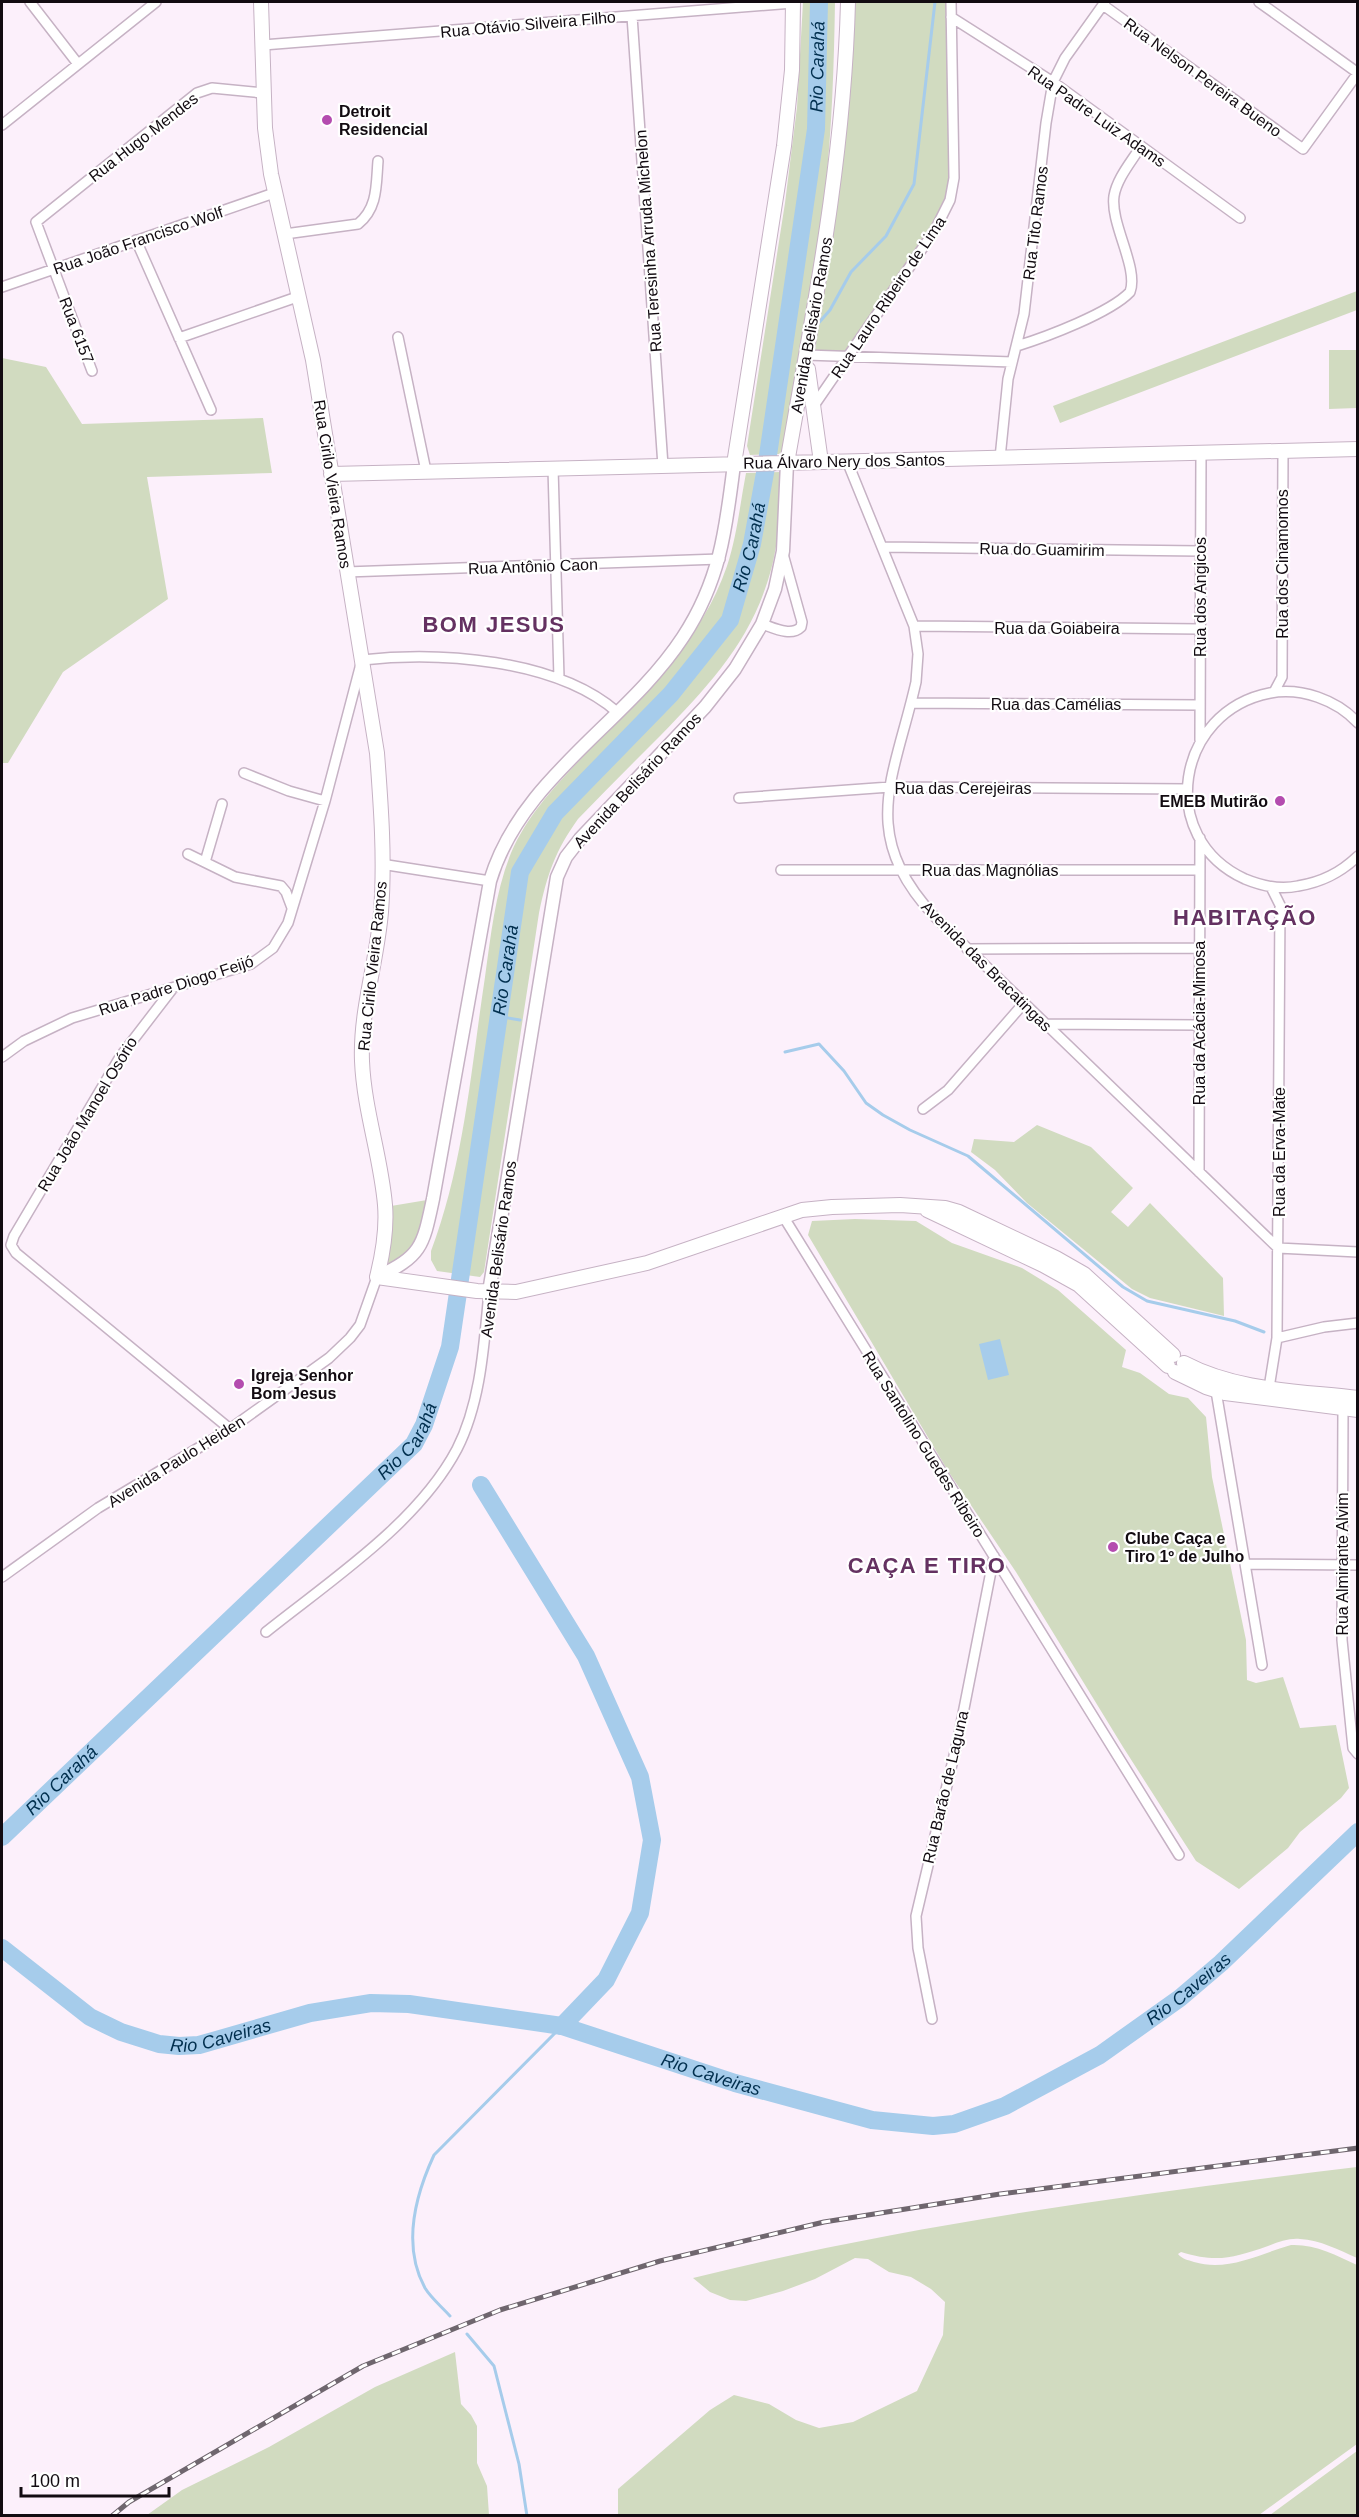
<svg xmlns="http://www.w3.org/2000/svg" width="1359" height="2517" font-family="Helvetica,sans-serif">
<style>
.green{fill:#d1dbc0}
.water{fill:#a6cceb}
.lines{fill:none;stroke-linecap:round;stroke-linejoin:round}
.stream{stroke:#a6cceb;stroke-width:3}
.river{stroke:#a6cceb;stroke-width:18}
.minor-casing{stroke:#c6b2c4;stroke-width:12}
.tertiary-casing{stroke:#c6b2c4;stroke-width:15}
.secondary-casing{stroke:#c6b2c4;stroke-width:16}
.minor{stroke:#fff;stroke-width:9}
.tertiary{stroke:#fff;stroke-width:12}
.secondary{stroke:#fff;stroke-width:14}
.rail-casing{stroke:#6f666e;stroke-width:5}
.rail{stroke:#fff;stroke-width:3;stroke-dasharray:9;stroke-linecap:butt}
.poi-dot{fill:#b44caf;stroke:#fff;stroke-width:2}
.labels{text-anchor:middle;stroke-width:4.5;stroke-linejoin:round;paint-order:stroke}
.street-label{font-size:16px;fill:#120b11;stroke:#fff}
.poi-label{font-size:16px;font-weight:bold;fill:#120b11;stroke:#fff;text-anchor:start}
.water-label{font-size:18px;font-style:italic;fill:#012f4e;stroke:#fff}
.district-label{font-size:22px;font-weight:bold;letter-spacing:1.5px;fill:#643161;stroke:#fff}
</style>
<rect width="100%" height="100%" fill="#fcf0fb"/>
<path class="green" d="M 803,2 L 835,2 C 834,65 832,129 825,193 C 815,279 799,364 783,450 L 779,454 L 750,455 L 747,446 L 785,203 L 797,107 Z
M 848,2 L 951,2 L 950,200 L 850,356 L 806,355 L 828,231 Z
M 1357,291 L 1357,310 L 1060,423 L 1053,406 Z
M 1329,350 L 1357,350 L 1357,408 L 1329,409 Z
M 2,358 L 46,367 L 82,424 L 263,418 L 272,473 L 147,477 L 168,599 L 63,672 L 8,763 L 2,763 Z
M 780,472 C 780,502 780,532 773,562 C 755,637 712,682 661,735 C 633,763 605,791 578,819 C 555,851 547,875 539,913 L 484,1272 L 480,1277 L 437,1271 L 431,1260 L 431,1251 C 464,1164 471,1069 485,977 C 491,935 495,893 511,853 C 529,811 562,779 593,746 C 645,691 702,640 727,566 C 737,536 740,504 746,473 Z
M 1037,1125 L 1091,1147 L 1133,1188 L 1111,1212 L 1128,1227 L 1150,1203 L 1223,1278 L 1224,1316 L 1150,1298 L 1132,1289 L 1027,1203 L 995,1170 L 971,1152 L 974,1139 L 1014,1142 Z
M 433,1199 L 419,1248 L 377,1277 L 385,1207 Z
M 855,1219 L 916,1221 L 952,1243 L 1022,1268 L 1058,1290 L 1126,1350 L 1122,1367 L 1140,1373 L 1169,1394 L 1188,1398 L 1206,1417 L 1212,1477 L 1246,1640 L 1247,1680 L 1256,1683 L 1283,1677 L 1300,1728 L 1336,1725 L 1349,1788 L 1341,1798 L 1300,1832 L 1288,1848 L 1239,1889 L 1196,1861 L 1123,1747 L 1016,1572 L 948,1471 L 808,1235 L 812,1221 Z
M 1357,2167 L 1357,2258 C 1339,2250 1320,2240 1300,2239 C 1289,2238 1278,2242 1268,2246 C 1233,2258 1217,2263 1181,2252 L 1178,2254 C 1182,2259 1188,2260 1194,2262 C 1228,2272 1259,2254 1291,2245 C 1315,2244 1336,2255 1357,2265 L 1357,2444 L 1259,2515 L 618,2515 L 618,2489 L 710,2410 L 734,2395 L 769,2404 L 796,2420 L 819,2428 L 853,2422 L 917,2391 L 943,2335 L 945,2302 L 931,2289 L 911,2277 L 889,2272 L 868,2259 L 855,2258 L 815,2279 L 783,2291 L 746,2301 L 730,2300 L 710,2292 L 693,2278 C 911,2224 1134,2194 1357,2167 Z
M 455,2352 L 461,2404 L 471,2415 L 477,2426 L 477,2463 L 487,2486 L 489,2515 L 147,2515 L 182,2490 L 269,2447 L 375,2387 Z
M 1357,2451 L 1357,2515 L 1270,2515 Z"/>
<path class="water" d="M 1000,1339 L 1009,1375 L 988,1380 L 979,1344 Z"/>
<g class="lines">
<path class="stream" d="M 816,326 L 830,310 L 851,272 L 886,236 L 914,184 L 935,2
M 497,1016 L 520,1020
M 785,1052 L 819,1044 L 844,1071 L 866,1103 L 883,1115 L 910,1130 L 968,1156 L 1123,1287 L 1147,1301 L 1235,1321 L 1264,1332
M 450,2316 C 442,2307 431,2298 425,2288 C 402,2246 415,2196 434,2155 L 562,2026
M 467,2334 L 494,2366 L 519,2464 L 527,2516"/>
<g class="river">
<path d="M 481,1485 L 586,1656 L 640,1777 L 652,1840 L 640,1913 L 606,1980 L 562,2026"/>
<path id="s1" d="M 2,1837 L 414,1444 L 424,1425 L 450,1347 L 520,872 L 555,813 L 671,694 L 730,620 L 752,544 L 767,462 L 816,129 L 819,2"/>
<path id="s2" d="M 2,1948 L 90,2017 L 121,2032 L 159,2044 L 179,2046 L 199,2045 L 310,2013 L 371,2003 L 409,2004 L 562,2026 L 735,2083 L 872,2120 L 933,2126 L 954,2124 L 1005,2106 L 1100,2055 L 1180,1998 L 1221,1963 L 1358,1832"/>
</g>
<g class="minor-casing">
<path id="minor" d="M 30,2 L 78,64
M 1259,2 L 1358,73
M 1103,5 L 1303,149 L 1358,73
M 632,16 L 663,466
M 951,17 L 1053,82 L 1240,218
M 263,45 L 793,3
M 2,125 L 156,2
M 285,234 L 358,224 C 378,208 376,185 378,161
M 136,240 L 211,410
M 2,287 L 274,193
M 398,337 L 426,471
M 179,338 L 300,296
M 1017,346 C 1046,337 1110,313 1130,292 C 1139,268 1110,224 1114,196 C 1117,178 1132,161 1141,146
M 806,355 L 1012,362
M 92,371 L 36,222 L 197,93 L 212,88 L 263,93
M 813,407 L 935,230 L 950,200 L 954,178 L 951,2
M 1000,458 L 1008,379 L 1024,314 L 1046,123 L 1053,82 L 1065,58 L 1105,2
M 847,461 L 914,626 L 918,654 L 916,682 C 894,779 857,833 935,917 L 1278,1248 L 1358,1252
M 553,468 L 559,678
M 884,547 L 1200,551
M 346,572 L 720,559
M 762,624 C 774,628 791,637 801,627 L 802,622 L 783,554
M 914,626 L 1200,629
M 1274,692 L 1282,677 L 1283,451
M 911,703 L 1200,705
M 1358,723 C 1337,700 1301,687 1270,693 C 1176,711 1155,838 1245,879 C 1262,886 1280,890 1298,886 C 1322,882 1340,873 1358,856
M 1200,740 L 1201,453
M 244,773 L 289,791 L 325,801
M 739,798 L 890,787 L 1187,789
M 188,854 L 235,877 L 281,886 L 286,892 L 292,908
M 205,862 L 222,804
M 381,864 L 490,881
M 781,870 L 1200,870
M 967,949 L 1199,948
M 173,988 L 120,1057 L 14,1236 L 11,1245 L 16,1253 L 230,1429
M 1046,1024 L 1199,1025
M 2,1057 L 24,1041 L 72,1018 L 251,964 L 273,948 L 288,923 L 325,801 L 362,660 C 439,651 556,659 617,712
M 923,1109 L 948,1090 L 1024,1003
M 1199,1172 L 1200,838
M 783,1216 L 1179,1855
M 1277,1338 L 1324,1327 L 1358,1323
M 1216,1391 L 1262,1665
M 1268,1394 L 1277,1338 L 1280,905 L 1271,887
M 1343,1408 L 1342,1640 L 1353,1748 L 1358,1754
M 1245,1564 L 1358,1565
M 2,1577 L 98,1508 L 230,1429 L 329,1358 L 350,1338 L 360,1325 L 377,1277
M 266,1632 C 331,1580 418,1523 457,1449 C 481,1402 484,1344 489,1292
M 932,2019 L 918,1948 L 916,1916 L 958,1739 L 994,1556"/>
</g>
<g class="tertiary-casing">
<path id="tertiary" d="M 377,1277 C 422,1256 423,1246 433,1199 L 490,881 C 521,777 626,724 683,637 C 720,581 726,529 734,464
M 489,1292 L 557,877 L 566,857 L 580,839 L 705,707 L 735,669 L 762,624 L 775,589 L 783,551 L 787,463"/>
</g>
<g class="secondary-casing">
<path id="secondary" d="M 261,2 L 265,128 L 271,174 L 313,360 L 377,753 C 381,806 385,860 381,912 C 377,962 360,1011 362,1061 C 364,1110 381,1157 385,1205 C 387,1229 383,1253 377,1277 L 477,1291 L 516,1292 L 647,1263 L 802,1210 L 832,1207 L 900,1205 L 945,1208 L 959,1212 L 1056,1258 L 1084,1274 L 1173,1355
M 808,369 L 821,462
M 787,463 C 814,308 844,159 848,2
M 734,464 L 784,146 L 792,70 L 793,2
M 331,474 L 1358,449
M 927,1210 L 1043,1265 L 1079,1285 L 1168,1366
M 1184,1363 C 1237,1391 1299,1391 1358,1398
M 1175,1372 L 1206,1387 L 1225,1393 L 1358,1410"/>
</g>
<use href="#minor" class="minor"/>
<use href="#tertiary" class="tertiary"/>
<use href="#secondary" class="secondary"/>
<g class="rail-casing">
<path id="rail" d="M 112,2516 L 129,2502 L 363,2366 L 500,2310 L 660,2261 L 824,2222 L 1000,2194 L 1358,2148"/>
</g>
<use href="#rail" class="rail"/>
</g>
<g class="poi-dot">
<circle cx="327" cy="120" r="6"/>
<circle cx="1280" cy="801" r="6"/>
<circle cx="239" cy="1384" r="6"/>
<circle cx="1113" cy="1547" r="6"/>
</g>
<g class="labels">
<g class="street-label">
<text transform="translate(528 24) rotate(-5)" y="6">Rua Otávio Silveira Filho</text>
<text transform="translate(1203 77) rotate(36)" y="6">Rua Nelson Pereira Bueno</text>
<text transform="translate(1097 116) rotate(35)" y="6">Rua Padre Luiz Adams</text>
<text transform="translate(143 137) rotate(-38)" y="6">Rua Hugo Mendes</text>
<text transform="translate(1035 223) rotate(-83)" y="6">Rua Tito Ramos</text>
<text transform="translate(138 240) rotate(-19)" y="6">Rua João Francisco Wolf</text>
<text transform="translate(648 241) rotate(-94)" y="6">Rua Teresinha Arruda Michelon</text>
<text transform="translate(888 297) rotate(-56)" y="6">Rua Lauro Ribeiro de Lima</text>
<text transform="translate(811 325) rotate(-80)" y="6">Avenida Belisário Ramos</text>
<text transform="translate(77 330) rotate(69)" y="6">Rua 6157</text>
<text transform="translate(844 461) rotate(-1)" y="6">Rua Álvaro Nery dos Santos</text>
<text transform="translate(333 484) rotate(81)" y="6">Rua Cirilo Vieira Ramos</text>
<text transform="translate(1042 549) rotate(1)" y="6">Rua do Guamirim</text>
<text transform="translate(1282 564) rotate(-90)" y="6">Rua dos Cinamomos</text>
<text transform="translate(533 566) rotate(-2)" y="6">Rua Antônio Caon</text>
<text transform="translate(1200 597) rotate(-90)" y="6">Rua dos Angicos</text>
<text x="1057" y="634">Rua da Goiabeira</text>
<text x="1056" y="710">Rua das Camélias</text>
<text transform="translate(637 780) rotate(-47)" y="6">Avenida Belisário Ramos</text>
<text x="963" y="794">Rua das Cerejeiras</text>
<text x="990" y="876">Rua das Magnólias</text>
<text transform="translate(372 966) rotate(-84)" y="6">Rua Cirilo Vieira Ramos</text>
<text transform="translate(987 966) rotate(45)" y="6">Avenida das Bracatingas</text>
<text transform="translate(176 985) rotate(-18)" y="6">Rua Padre Diogo Feijó</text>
<text transform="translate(1199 1023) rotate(-90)" y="6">Rua da Acácia-Mimosa</text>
<text transform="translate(87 1114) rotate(-59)" y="6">Rua João Manoel Osório</text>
<text transform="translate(1279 1152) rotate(-90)" y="6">Rua da Erva-Mate</text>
<text transform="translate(498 1249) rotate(-82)" y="6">Avenida Belisário Ramos</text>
<text transform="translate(924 1444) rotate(58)" y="6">Rua Santolino Guedes Ribeiro</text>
<text transform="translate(176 1461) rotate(-32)" y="6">Avenida Paulo Heiden</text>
<text transform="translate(1342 1564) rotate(-90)" y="6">Rua Almirante Alvim</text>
<text transform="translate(945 1787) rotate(-77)" y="6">Rua Barão de Laguna</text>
</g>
<g class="poi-label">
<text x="339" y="117">Detroit<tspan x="339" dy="18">Residencial</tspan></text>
<text x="1268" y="807" text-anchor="end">EMEB Mutirão</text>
<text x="251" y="1381">Igreja Senhor<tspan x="251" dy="18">Bom Jesus</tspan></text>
<text x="1125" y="1544">Clube Caça e<tspan x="1125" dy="18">Tiro 1º de Julho</tspan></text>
</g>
<g class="water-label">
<text dy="6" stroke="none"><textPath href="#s1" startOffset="2044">Rio Carahá</textPath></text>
<text dy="6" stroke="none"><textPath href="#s1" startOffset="1558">Rio Carahá</textPath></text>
<text dy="6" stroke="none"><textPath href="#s1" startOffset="1054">Rio Carahá</textPath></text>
<text dy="6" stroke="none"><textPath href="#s1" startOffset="568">Rio Carahá</textPath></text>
<text dy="6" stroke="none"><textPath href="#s1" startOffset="82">Rio Carahá</textPath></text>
<text dy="6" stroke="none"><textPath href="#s2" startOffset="1275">Rio Caveiras</textPath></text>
<text dy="6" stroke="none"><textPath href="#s2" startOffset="249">Rio Caveiras</textPath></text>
<text dy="6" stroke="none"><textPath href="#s2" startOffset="753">Rio Caveiras</textPath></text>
</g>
<g class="district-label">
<text x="494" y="632">BOM JESUS</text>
<text x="1245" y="925">HABITAÇÃO</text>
<text x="927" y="1573">CAÇA E TIRO</text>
</g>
</g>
<rect width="1359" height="2517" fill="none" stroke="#120b11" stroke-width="6"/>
<path d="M21 2487v9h148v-9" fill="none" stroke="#120b11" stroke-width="3"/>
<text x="30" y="2487" font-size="18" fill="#120b11" stroke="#ffffff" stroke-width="4.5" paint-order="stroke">100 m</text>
</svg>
